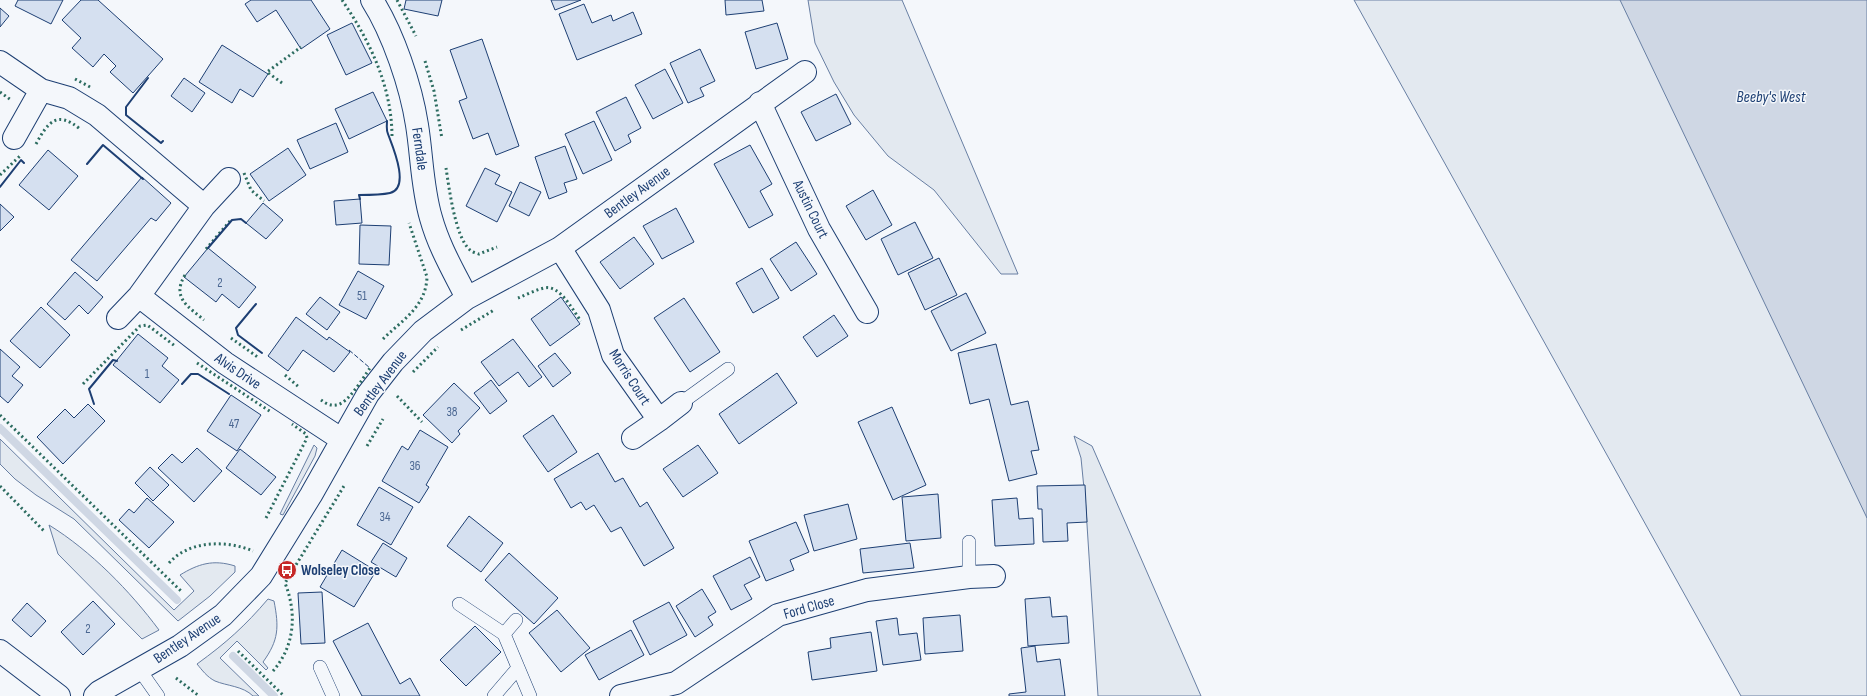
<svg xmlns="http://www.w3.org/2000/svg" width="1867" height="696" font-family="'Sofia Sans Condensed',sans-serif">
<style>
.green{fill:#e3e9f0;stroke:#687fa3}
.water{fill:#cfd7e4;stroke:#687fa3}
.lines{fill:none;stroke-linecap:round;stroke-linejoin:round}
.stream{stroke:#cfd7e4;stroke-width:8}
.building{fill:#d5e0f0;stroke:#1d3f73}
.service-casing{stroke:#1d3f73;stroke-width:14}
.minor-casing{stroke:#1d3f73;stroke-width:24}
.service{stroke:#f4f7fb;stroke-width:13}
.minor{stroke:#f4f7fb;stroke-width:22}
.hedge{stroke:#2c6c60;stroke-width:3;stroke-dasharray:2 3;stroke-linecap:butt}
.fence{stroke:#1d3f73;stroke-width:1;stroke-dasharray:5 2;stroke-linecap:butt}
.wall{stroke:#1d3f73;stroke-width:2}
.labels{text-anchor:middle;stroke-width:3;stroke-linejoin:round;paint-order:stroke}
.number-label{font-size:13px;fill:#4b6792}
.street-label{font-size:15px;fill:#1d3f73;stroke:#f4f7fb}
.poi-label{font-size:15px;font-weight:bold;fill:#1d3f73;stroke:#f4f7fb;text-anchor:start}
.water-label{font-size:16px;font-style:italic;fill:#1d3f73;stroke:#f4f7fb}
</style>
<rect width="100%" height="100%" fill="#f4f7fb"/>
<path class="green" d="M 808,0 L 902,0 L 1018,274 L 1001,274 L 934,190 L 888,156 L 854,115 L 834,82 L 815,43 Z
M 1354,0 L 1867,0 L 1867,696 L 1741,696 Z
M 1074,436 L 1092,446 L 1201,696 L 1098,696 L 1086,509 L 1081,458 Z
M 0,439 L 174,610 L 194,591 L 180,575 C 198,564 213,559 235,566 L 235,572 L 210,596 L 178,621 L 74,519 L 36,495 L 15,479 L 0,464 Z
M 314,445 L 317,448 L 315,456 L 283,515 L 280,514 Z
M 49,525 C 91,551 130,591 159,630 L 142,639 L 58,554 Z
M 268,599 L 274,601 C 279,627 279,640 263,662 L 268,668 L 266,670 L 237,641 L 220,658 L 259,696 L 253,696 C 243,686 227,686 215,681 C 207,677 202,670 197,664 C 226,643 245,626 268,599 Z"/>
<path class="water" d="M 1620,0 L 1867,0 L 1867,518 Z"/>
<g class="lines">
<path class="stream" d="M 0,428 L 177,600
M 233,656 L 274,696"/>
</g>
<path class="building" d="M 18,0 L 63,0 L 51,24 L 15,6 Z
M 81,0 L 98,0 L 163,59 L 133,93 L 110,72 L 116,66 L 104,54 L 93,67 L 72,48 L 81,38 L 62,20 Z
M 251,0 L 311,0 L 330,29 L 301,49 L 276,10 L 257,22 L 245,4 Z
M 406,0 L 442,0 L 438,16 L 404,9 Z
M 551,0 L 581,0 L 555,10 Z
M 725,0 L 762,0 L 764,11 L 726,15 Z
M 584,4 L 592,23 L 611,15 L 613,21 L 633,12 L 642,34 L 577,60 L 559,14 Z
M 0,8 L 9,16 L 0,27 Z
M 352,23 L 372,63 L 346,75 L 327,35 Z
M 777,23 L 788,59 L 756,69 L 745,32 Z
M 482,39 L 519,146 L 496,155 L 488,133 L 473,139 L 459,101 L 467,98 L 450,50 Z
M 222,45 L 268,74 L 253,97 L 240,89 L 232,103 L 199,82 Z
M 700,49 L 715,81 L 700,88 L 704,96 L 688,103 L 670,63 Z
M 665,69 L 683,103 L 653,119 L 635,85 Z
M 184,78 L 205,93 L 192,112 L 171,96 Z
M 373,92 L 387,121 L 349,139 L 335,109 Z
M 836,94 L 851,124 L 816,141 L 801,112 Z
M 626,97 L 641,128 L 628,135 L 631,142 L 615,151 L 596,112 Z
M 594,121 L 612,160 L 583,174 L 565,134 Z
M 336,123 L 348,152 L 310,169 L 297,140 Z
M 750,145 L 772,184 L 760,191 L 773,215 L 749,228 L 714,164 Z
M 565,146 L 577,179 L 564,183 L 567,192 L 549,199 L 535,157 Z
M 288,148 L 306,175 L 269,201 L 250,174 Z
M 48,150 L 78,176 L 49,210 L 19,185 Z
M 485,168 L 500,175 L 495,184 L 512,192 L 497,222 L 466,206 Z
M 142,177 L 171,203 L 156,221 L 151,218 L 97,281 L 71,260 Z
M 520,182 L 541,192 L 529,216 L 509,206 Z
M 873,190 L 892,225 L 866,240 L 846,206 Z
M 360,199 L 362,223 L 336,225 L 334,201 Z
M 263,203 L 283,220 L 266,239 L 246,223 Z
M 0,204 L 14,217 L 0,231 Z
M 676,208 L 694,242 L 662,259 L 643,226 Z
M 915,222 L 933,258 L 898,275 L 881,239 Z
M 360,225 L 391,226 L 389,265 L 359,264 Z
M 634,237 L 654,264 L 620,289 L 600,262 Z
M 796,242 L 817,274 L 791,291 L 770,259 Z
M 208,248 L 256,287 L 239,308 L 222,294 L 216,302 L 184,277 Z
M 939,258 L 957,295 L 925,310 L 908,273 Z
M 762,268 L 779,298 L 753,313 L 736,283 Z
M 358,271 L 384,286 L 366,319 L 339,305 Z
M 75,272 L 103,297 L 88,314 L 79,305 L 65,320 L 47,304 Z
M 966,293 L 986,333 L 951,351 L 931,311 Z
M 320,297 L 340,312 L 327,330 L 306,314 Z
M 561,297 L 580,324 L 550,346 L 531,319 Z
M 684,298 L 720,352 L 690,372 L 654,318 Z
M 41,307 L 70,335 L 40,368 L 10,341 Z
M 834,315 L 848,336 L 817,357 L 803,337 Z
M 296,317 L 327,340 L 329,337 L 350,352 L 334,372 L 303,350 L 288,371 L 268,356 Z
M 138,334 L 168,358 L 162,366 L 179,380 L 160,403 L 113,365 Z
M 513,339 L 542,377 L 529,387 L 518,372 L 499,386 L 481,362 Z
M 996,344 L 1011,405 L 1028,401 L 1039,450 L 1031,451 L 1037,474 L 1009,481 L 989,399 L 970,404 L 958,353 Z
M 0,349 L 20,367 L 12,376 L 23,385 L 8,403 L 0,396 Z
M 555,353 L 571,373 L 553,387 L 538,366 Z
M 777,373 L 797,403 L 739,444 L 719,414 Z
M 491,380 L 507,401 L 490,414 L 474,393 Z
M 454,383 L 480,408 L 458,431 L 460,434 L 452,443 L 423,415 Z
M 231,395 L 261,415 L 237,451 L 207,431 Z
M 88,404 L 105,421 L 63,464 L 37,437 L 65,409 L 74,418 Z
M 892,407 L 926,485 L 893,500 L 858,422 Z
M 553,415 L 577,452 L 548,472 L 523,436 Z
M 420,430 L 448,447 L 426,485 L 429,487 L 419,503 L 382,481 L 402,446 L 408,450 Z
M 698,445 L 718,473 L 683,497 L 663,469 Z
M 197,448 L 222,471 L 194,502 L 158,468 L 172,454 L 182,463 Z
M 240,449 L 276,477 L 261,495 L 226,468 Z
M 598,453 L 615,482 L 623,478 L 640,507 L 647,502 L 674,548 L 644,566 L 621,527 L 611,532 L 594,505 L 586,510 L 581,502 L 571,508 L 554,479 Z
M 150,467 L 169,485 L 153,501 L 135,483 Z
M 1085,485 L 1087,522 L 1067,523 L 1068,541 L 1043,542 L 1042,509 L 1038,509 L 1037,486 Z
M 379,487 L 413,507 L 391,545 L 357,525 Z
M 938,494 L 941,538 L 906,541 L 902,497 Z
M 147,498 L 174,522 L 149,548 L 119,520 L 129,509 L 134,513 Z
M 1017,498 L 1019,519 L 1033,518 L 1034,544 L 995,546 L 992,500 Z
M 848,504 L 857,539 L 814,551 L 804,515 Z
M 469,516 L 503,543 L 481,572 L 447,546 Z
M 796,522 L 809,552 L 790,560 L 794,570 L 766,581 L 749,541 Z
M 383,543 L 407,558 L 396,577 L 371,562 Z
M 910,543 L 914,568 L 863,573 L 860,549 Z
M 342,550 L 376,571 L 354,607 L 320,587 Z
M 509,553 L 558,598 L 534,624 L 485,580 Z
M 750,557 L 760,577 L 744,585 L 752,599 L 731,610 L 713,576 Z
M 702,589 L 716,612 L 708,617 L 713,625 L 695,637 L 676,606 Z
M 322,592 L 325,643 L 301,644 L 298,593 Z
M 1050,597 L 1052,617 L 1067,616 L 1069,643 L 1028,646 L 1025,599 Z
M 93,601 L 115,624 L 83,655 L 61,632 Z
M 669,602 L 687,635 L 650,655 L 633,621 Z
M 27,603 L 46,621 L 31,637 L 12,620 Z
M 557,610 L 590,648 L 561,672 L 529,633 Z
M 960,615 L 963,651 L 925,654 L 923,618 Z
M 897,618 L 899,635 L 917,633 L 921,660 L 883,665 L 876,621 Z
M 368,623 L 400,684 L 410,678 L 420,696 L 362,696 L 333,641 Z
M 475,626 L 501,652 L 466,686 L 440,660 Z
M 631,630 L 644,655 L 599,680 L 585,655 Z
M 871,632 L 877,671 L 812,680 L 808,652 L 831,648 L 830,638 Z
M 1035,646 L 1037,662 L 1060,659 L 1065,696 L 1009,696 L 1009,694 L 1026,692 L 1021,648 Z"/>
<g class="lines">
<g class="service-casing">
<path id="service" d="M 681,403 L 728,369
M 969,542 L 969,577
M 459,604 L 504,634 L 530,696
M 504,634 L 516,620
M 320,667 L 333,696
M 139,669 L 158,696
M 494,696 L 518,668"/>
</g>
<g class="minor-casing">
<path id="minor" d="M 372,0 C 393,33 411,86 417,125 C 422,156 422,188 431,218 C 439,247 454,272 467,298
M 0,62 L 41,90 L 69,98 L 97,115 L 204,206
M 760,103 L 819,229 L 867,312
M 14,138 L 41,90
M 560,248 L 599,310 L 613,355 L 659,420 L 633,438
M 139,296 L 225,363 L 341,439
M 118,318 L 139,296 L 204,206 L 229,179
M 659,420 L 681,403
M 0,651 L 59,696
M 95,696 L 99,692 L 180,646 L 223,615 L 261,576 L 311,495 L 368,394 L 393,362 L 423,331 L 467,298 L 560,248 L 805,72
M 621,696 L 676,683 L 778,615 L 867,590 L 969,577 L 994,576"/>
</g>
<use href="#service" class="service"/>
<use href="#minor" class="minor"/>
<path class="hedge" d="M 342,0 C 370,41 392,87 392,137
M 397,0 L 416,36
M 425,61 L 434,91 L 442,139
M 75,79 L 92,88
M 282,83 L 267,72 L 301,47
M 0,92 L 11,100
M 36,144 C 48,122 57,110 80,129
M 446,168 C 449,187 455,237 470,250 C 472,252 476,253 479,254 L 497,247
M 244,173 L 251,190 L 264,201
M 0,175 L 21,155
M 206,249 L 230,221
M 185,275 C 171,298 189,307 204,320
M 518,298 C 526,295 535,290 544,288 C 560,284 573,311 581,321
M 461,330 L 494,310
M 231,338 L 259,358
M 383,339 C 402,320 426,307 427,277 L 409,223
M 197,363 L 271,412
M 413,372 L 438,347
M 285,375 L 300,388
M 83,384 L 140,326 L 147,325 L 150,327 L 175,346
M 397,396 L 422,422
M 321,400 C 325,403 330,406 336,405 C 348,404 363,378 370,368
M 0,415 L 182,592
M 367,446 L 383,419
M 0,486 L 44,531
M 266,518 L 307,438 L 306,434 L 292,424
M 169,563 C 189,540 227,540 253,551
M 238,651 L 284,696
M 273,671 C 295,646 297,613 285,583 L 344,486
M 176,678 L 199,696"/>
<path class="fence" d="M 349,350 L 370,368"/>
<path class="wall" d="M 148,78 L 126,107 L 126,115 L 161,143 L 163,141
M 87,164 L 103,145 L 143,179
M 0,187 L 21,160 L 24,163
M 360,199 L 359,195 C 369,195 381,195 390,193 C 411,188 392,145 388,134 C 386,130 387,125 387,121
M 208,248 L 232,220 L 241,219 L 246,223
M 256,304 L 236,328 L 238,335 L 262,353
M 182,384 L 191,374 L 198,374 L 229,394
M 94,404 L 89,389 L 113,360 L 117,361"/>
</g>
<defs>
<g id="bus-disc" transform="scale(1)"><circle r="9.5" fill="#c62828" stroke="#f4f7fb"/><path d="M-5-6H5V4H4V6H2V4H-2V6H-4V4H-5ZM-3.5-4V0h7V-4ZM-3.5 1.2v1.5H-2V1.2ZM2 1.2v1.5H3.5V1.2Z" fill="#fff"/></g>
</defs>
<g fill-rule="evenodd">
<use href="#bus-disc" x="287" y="570"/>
</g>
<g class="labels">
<g class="number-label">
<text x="220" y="287">2</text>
<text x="362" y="300">51</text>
<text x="147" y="378">1</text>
<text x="452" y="416">38</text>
<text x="234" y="428">47</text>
<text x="415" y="470">36</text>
<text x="385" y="521">34</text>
<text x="88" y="633">2</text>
</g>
<g class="street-label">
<text transform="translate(420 149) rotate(82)" y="5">Ferndale</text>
<text transform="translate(637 192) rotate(-36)" y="5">Bentley Avenue</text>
<text transform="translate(811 209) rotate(64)" y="5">Austin Court</text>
<text transform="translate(238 371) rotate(34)" y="5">Alvis Drive</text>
<text transform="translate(630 377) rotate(57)" y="5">Morris Court</text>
<text transform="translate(380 383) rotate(-53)" y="5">Bentley Avenue</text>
<text transform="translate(809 607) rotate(-16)" y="5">Ford Close</text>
<text transform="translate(187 638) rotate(-34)" y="5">Bentley Avenue</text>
</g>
<g class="poi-label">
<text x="301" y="575">Wolseley Close</text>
</g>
<g class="water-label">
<text x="1771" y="102">Beeby's West</text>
</g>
</g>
</svg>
